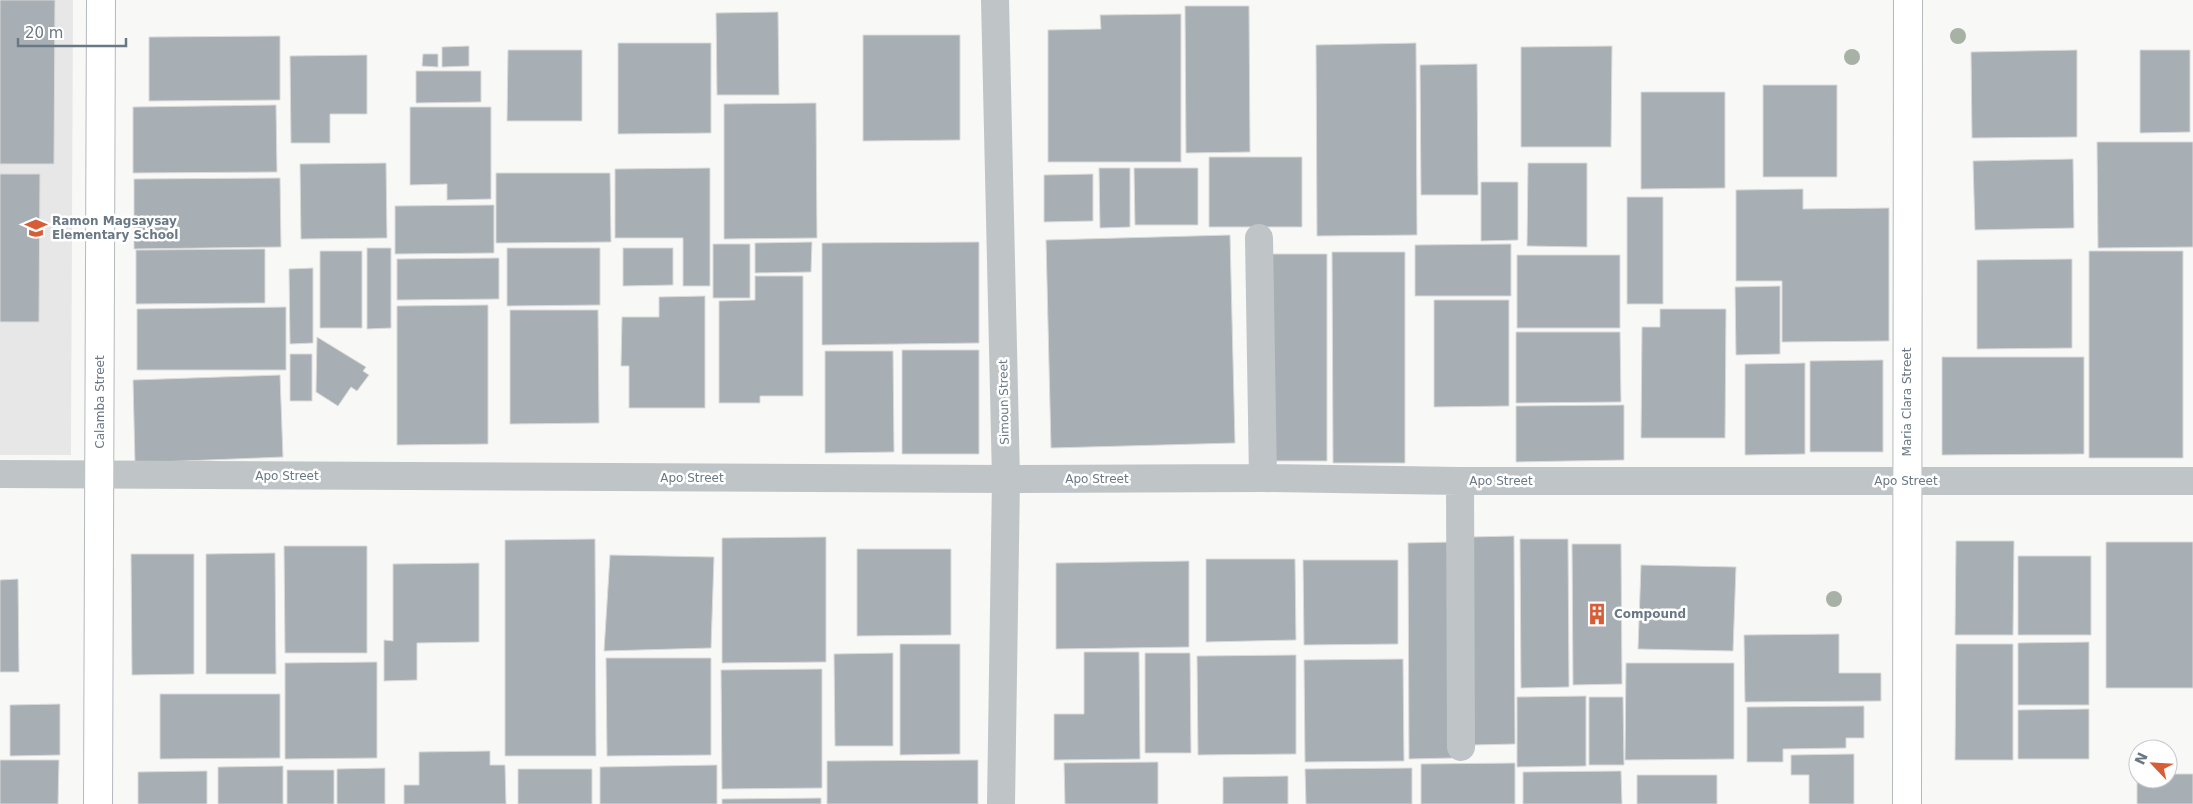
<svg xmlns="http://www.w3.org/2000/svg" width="2193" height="804" font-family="'DejaVu Sans',sans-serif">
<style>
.built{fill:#e6e7e6}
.building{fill:#a7afb4;stroke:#dadad8}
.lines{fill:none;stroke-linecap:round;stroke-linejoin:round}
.secondary-casing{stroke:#b4b9bd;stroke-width:30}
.street{stroke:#bfc4c7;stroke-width:28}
.secondary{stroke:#fff;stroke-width:28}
.tree{fill:#a8b1a5}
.labels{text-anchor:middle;stroke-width:5;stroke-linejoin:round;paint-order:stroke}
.poi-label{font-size:12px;font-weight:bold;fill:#697884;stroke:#fff;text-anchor:start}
.street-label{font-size:12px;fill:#697884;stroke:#fff}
</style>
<rect width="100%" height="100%" fill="#f8f8f6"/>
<path class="built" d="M 0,0 L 73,0 L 71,455 L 0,455 Z"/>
<path class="building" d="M 0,0 L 55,0 L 54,164 L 0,164 Z
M 1185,6 L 1249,6 L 1250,152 L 1186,153 Z
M 778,12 L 779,95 L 717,95 L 716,13 Z
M 1181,14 L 1181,162 L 1048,162 L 1048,30 L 1101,29 L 1100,15 Z
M 863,35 L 960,35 L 960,140 L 863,141 Z
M 280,36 L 280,100 L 149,101 L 149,37 Z
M 618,43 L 711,43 L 711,133 L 618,134 Z
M 1416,43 L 1417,235 L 1317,236 L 1316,45 Z
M 469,46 L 469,66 L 442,67 L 442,47 Z
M 1612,46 L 1611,147 L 1521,147 L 1521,47 Z
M 508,50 L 582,50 L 582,121 L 507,121 Z
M 2077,50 L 2077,137 L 1972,138 L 1971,52 Z
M 2140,50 L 2190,50 L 2190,132 L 2140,133 Z
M 423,54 L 438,54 L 438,67 L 422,66 Z
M 367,55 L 367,114 L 330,114 L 330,143 L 291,143 L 290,56 Z
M 1477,64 L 1478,195 L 1421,195 L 1420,65 Z
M 416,71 L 481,71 L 481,102 L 416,103 Z
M 1763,85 L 1837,85 L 1837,177 L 1763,177 Z
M 1641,92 L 1725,92 L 1725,188 L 1641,189 Z
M 816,103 L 817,238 L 724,239 L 724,104 Z
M 276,105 L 277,172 L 133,173 L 133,107 Z
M 410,107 L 491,107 L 491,199 L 447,200 L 447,184 L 410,185 Z
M 2097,142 L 2193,142 L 2193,247 L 2098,248 Z
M 1209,157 L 1302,157 L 1302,227 L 1209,227 Z
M 2073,159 L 2074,228 L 1975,230 L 1973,161 Z
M 386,163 L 387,238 L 301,239 L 300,164 Z
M 1528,163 L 1587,163 L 1587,247 L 1527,246 Z
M 710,168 L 710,286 L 683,286 L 683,238 L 615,238 L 615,169 Z
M 1099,168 L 1130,168 L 1130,227 L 1100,228 Z
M 1134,168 L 1198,168 L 1198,225 L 1135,225 Z
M 496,173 L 610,173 L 611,242 L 496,243 Z
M 0,174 L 40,174 L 39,322 L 0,322 Z
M 1093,174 L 1093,221 L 1044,222 L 1044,175 Z
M 280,178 L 281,247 L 134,249 L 134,179 Z
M 1481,182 L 1518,182 L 1518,240 L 1481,241 Z
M 1803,189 L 1803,209 L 1889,208 L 1889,341 L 1782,342 L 1782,281 L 1736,281 L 1736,190 Z
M 1627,197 L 1663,197 L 1663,304 L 1627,304 Z
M 494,205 L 494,253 L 395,254 L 395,206 Z
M 1230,235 L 1235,443 L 1051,448 L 1046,240 Z
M 812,242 L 811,272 L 755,273 L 755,243 Z
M 979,242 L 979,343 L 822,345 L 822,243 Z
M 713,244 L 750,244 L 750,298 L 713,298 Z
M 1511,244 L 1511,296 L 1415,296 L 1415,245 Z
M 367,248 L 391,248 L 391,328 L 367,329 Z
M 507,248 L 600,248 L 600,305 L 507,306 Z
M 623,248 L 673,248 L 673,285 L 623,286 Z
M 265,249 L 265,303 L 136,304 L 136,250 Z
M 320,251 L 362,251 L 362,328 L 320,328 Z
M 2089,251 L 2183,251 L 2183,458 L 2089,458 Z
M 1332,252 L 1405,252 L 1405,463 L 1333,463 Z
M 1269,254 L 1327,254 L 1327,461 L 1269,461 Z
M 1517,255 L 1620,255 L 1620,328 L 1517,328 Z
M 499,258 L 499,299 L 397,300 L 397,259 Z
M 2072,259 L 2072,348 L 1977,349 L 1977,260 Z
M 313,268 L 313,343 L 290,344 L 289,269 Z
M 755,276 L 803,276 L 803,396 L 760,396 L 760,403 L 719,403 L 719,301 L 755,300 Z
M 1780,286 L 1780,354 L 1736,355 L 1735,287 Z
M 705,296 L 705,408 L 629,408 L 629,366 L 621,366 L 622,317 L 659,317 L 659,297 Z
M 1434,300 L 1509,300 L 1509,406 L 1434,407 Z
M 488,305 L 488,444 L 397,445 L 397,306 Z
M 286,307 L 286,370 L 137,370 L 137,309 Z
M 1660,309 L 1726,309 L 1725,438 L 1641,438 L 1642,327 L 1660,327 Z
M 510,310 L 598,310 L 599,423 L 510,424 Z
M 1516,332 L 1620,332 L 1621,402 L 1516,403 Z
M 317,337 L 366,367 L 363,371 L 369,375 L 357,391 L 351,387 L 338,406 L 316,392 Z
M 902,350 L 979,350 L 979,454 L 902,454 Z
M 825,351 L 893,351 L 894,452 L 825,453 Z
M 290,354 L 312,354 L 312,401 L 290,401 Z
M 1942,357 L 2084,357 L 2084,454 L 1942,455 Z
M 1883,360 L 1883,452 L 1810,452 L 1810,361 Z
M 1805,363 L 1805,454 L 1745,455 L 1745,364 Z
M 280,375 L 283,457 L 135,463 L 133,380 Z
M 1624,405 L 1624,460 L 1516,462 L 1516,406 Z
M 1514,536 L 1515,744 L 1472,745 L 1471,537 Z
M 826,537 L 826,662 L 722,663 L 722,538 Z
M 595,539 L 596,756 L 505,756 L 505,540 Z
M 1520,539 L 1568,539 L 1569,687 L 1521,688 Z
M 1956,541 L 2014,541 L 2013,635 L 1955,635 Z
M 1452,542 L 1453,758 L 1409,759 L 1408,543 Z
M 2106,542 L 2193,542 L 2193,688 L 2106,688 Z
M 1572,544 L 1621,544 L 1622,684 L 1573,685 Z
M 284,546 L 367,546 L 367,653 L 285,653 Z
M 857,549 L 951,549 L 951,635 L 857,636 Z
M 275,553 L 276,674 L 206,674 L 206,554 Z
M 131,554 L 194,554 L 194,674 L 132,675 Z
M 610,555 L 714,557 L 711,648 L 604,651 Z
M 2018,556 L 2091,556 L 2091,635 L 2018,635 Z
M 1206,559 L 1295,559 L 1296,640 L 1206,642 Z
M 1303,560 L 1398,560 L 1398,644 L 1304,645 Z
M 1189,561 L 1189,647 L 1056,649 L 1056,563 Z
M 479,563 L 479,642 L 417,643 L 417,680 L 384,681 L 384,640 L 393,641 L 393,564 Z
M 1641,565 L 1736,567 L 1733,651 L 1638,649 Z
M 18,579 L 19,672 L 0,672 L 0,580 Z
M 1839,634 L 1839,673 L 1881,673 L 1881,701 L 1745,702 L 1744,635 Z
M 2089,642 L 2089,705 L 2018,705 L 2018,643 Z
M 900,644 L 960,644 L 960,754 L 900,755 Z
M 1956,644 L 2013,644 L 2013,760 L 1955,760 Z
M 1084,652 L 1139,652 L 1140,759 L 1054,760 L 1054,714 L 1084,714 Z
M 893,653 L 893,746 L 835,746 L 834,654 Z
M 1145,653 L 1190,653 L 1191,753 L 1145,753 Z
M 1296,655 L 1296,754 L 1198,755 L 1197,656 Z
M 606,658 L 711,658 L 711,755 L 607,756 Z
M 1403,659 L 1404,761 L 1305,762 L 1304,660 Z
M 377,662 L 377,758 L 285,759 L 285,663 Z
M 1626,663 L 1734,663 L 1734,759 L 1625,760 Z
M 822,669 L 822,788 L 722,789 L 721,670 Z
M 160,694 L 280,694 L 280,758 L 160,759 Z
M 1586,696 L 1586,766 L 1517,767 L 1517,697 Z
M 1589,697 L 1623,697 L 1624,765 L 1589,765 Z
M 60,704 L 60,755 L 10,756 L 10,705 Z
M 1864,706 L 1864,738 L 1846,738 L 1846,748 L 1783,749 L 1783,762 L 1747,762 L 1747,707 Z
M 2089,709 L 2089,759 L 2018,759 L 2018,710 Z
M 490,751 L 490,765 L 505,765 L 506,804 L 404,804 L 404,785 L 419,785 L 419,752 Z
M 1854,754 L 1854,804 L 1809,804 L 1809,775 L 1791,775 L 1791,755 Z
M 0,760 L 59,760 L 58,804 L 0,804 Z
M 978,760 L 978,804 L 827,804 L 827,761 Z
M 1158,762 L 1158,804 L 1065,804 L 1064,763 Z
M 1515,763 L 1515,804 L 1421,804 L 1421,764 Z
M 717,765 L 717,804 L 600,804 L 600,767 Z
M 283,766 L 283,804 L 218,804 L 218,767 Z
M 385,768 L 385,804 L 337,804 L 337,769 Z
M 1412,768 L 1412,804 L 1306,804 L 1305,769 Z
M 518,769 L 592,769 L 592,804 L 518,804 Z
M 287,770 L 334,770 L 334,804 L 287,804 Z
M 207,771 L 207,804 L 138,804 L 138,772 Z
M 1621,771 L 1622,804 L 1523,804 L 1523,772 Z
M 2137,774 L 2138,779 L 2168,779 L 2168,774 L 2193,774 L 2193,804 L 2137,804 Z
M 1637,775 L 1717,775 L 1717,804 L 1637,804 Z
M 1288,776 L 1288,804 L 1223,804 L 1223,777 Z
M 821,798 L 821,804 L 722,804 L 722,799 Z"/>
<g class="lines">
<g class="secondary-casing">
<path id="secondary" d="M 98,804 L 101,0
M 1907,804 L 1908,0"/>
</g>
<path class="street" d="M 995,0 L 1006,479 L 1001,804
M 1259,238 L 1263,478
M 0,474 L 1006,479 L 1263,478 L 1460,481 L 2193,481
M 1460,481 L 1461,747"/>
<use href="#secondary" class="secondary"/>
</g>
<g class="tree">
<circle cx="1958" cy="36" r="8"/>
<circle cx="1852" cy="57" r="8"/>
<circle cx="1834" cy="599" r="8"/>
</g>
<defs>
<g id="school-bare" transform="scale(1.725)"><path d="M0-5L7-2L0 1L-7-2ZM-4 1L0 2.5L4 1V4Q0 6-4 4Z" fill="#d85c36" stroke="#fff" stroke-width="2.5" paint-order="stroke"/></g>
<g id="building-bare" transform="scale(1.725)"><path d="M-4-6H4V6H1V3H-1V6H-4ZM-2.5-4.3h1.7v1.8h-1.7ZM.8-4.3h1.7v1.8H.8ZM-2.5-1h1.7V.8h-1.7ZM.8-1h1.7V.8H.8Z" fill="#d85c36" stroke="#fff" stroke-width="2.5" paint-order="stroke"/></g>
</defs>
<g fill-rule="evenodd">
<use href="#school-bare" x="36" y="228"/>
<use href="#building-bare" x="1597" y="614"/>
</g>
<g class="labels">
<g class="poi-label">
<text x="52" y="225">Ramon Magsaysay<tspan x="52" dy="14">Elementary School</tspan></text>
<text x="1614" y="618">Compound</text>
</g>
<g class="street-label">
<text transform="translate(100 402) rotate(-90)" y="4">Calamba Street</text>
<text transform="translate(1004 402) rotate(-91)" y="4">Simoun Street</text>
<text transform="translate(1907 402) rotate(-90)" y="4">Maria Clara Street</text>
<text x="287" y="480">Apo Street</text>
<text x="692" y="482">Apo Street</text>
<text x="1097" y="483">Apo Street</text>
<text x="1501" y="485">Apo Street</text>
<text x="1906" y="485">Apo Street</text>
</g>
</g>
<g transform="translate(2153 764) rotate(295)"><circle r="24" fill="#ffffff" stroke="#c3c9ce"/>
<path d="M0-4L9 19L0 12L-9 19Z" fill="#d85c36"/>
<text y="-8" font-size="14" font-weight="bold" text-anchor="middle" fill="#697884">N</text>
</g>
<path d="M18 38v8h108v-8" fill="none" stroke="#697884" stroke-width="2.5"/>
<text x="25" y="38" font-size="15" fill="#697884" stroke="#ffffff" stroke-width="4" paint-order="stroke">20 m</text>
</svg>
